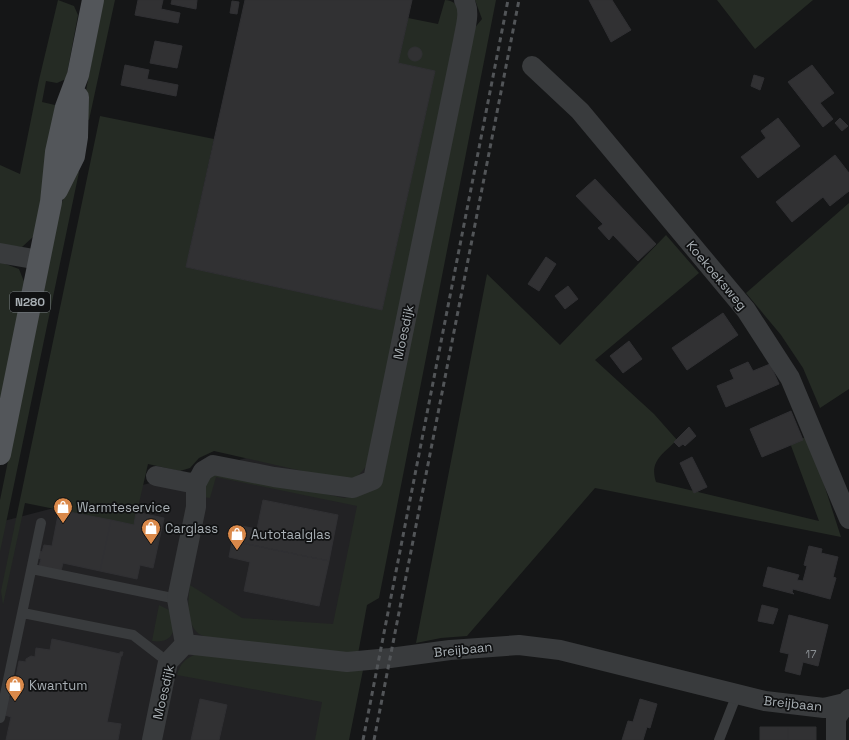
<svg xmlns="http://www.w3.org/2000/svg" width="849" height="740" font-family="'Space Grotesk',sans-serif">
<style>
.built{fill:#222224}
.green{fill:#252b24}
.building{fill:#313133;stroke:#303033}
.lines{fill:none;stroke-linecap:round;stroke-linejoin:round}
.lane{stroke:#393b3d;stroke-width:10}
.street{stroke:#393b3d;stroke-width:20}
.primary{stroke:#53565a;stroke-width:22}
.rail{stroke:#525558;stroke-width:3;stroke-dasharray:5 4;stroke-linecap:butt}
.labels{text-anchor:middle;stroke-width:3.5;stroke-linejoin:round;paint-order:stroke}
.number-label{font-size:11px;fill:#8b9094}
.shield{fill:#101112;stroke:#7b8084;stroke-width:1}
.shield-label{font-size:12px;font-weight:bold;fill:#a9b0b5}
.street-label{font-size:13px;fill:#a9b0b5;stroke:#101112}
.poi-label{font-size:13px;fill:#a9b0b5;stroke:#101112;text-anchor:start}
</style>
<rect width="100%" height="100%" fill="#151617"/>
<path class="built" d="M 393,420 L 328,740 L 0,740 L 0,522 Z"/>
<path class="green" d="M 58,0 L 74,6 L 78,15 L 66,79 L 57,83 L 46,81 L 42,102 L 55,105 L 60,114 L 34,236 L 22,247 L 0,245 L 0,165 L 20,174 L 39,80 Z
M 103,0 L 115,0 L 89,120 L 85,119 L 85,96 Z
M 445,0 C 459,1 459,11 461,24 L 369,463 L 358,476 L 346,481 L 214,451 L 199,458 L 190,468 L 180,471 L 148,464 L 134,525 L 25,503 L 3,605 L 1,591 L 100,116 L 214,139 L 186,267 L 382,310 L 435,71 L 398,63 L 408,18 L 438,24 Z
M 475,0 L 496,0 L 379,598 L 367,605 L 358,654 L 211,638 C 208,637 202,636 199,634 C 185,623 188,600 190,585 L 242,618 L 333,624 L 357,506 L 216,477 L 210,498 L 203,497 L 201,483 L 218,471 L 344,498 L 358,495 L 369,490 L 468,36 L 482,19 Z
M 717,0 L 813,0 L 755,49 Z
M 75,171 L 79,172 L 0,552 L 0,500 L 60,207 Z
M 849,203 L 849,389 L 820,408 L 803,368 L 781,335 L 746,293 Z
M 666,235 L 699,273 L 595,360 L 654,414 L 677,440 C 663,454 649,461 656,482 L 819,521 L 790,443 L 806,437 L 820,472 L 841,537 L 595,488 L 467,636 L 441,638 L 416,643 L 487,274 L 560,345 Z
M 0,262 L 19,269 L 25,284 L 0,403 Z
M 159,605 L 171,611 C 177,630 174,644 152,641 Z
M 197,654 L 363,670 L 349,740 L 315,740 L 322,702 L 177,675 C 180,664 185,658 197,654 Z"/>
<path class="building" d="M 138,0 L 163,0 L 161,9 L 180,13 L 178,23 L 135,15 Z
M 172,0 L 197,0 L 196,9 L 171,4 Z
M 245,0 L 412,0 L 398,63 L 435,71 L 382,310 L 186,267 Z
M 589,0 L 612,0 L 631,30 L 611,42 Z
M 232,1 L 239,2 L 237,14 L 230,13 Z
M 155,41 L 182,46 L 177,68 L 150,63 Z
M408 54a7 7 0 1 1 14 0a7 7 0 1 1-14 0Z
M 125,65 L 149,70 L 147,79 L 178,85 L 176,96 L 121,85 Z
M 812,65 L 834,93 L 820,103 L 833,119 L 823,127 L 788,82 Z
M 754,75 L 764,78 L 760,90 L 751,86 Z
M 778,118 L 800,146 L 758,178 L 741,157 L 766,138 L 761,131 Z
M 840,118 L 848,126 L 842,131 L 835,123 Z
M 835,155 L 849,173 L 849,191 L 830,206 L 823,197 L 792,222 L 776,202 Z
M 595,179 L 656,244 L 638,261 L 613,235 L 609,240 L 598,228 L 603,224 L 576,196 Z
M 546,257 L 556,264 L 539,291 L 528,284 Z
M 568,286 L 578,299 L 565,309 L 555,296 Z
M 723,313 L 738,335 L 687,370 L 672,348 Z
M 629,341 L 642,359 L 623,373 L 610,356 Z
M 748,362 L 753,371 L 770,364 L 779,384 L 726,407 L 717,386 L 734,379 L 730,370 Z
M 791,411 L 803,440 L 762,457 L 750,429 Z
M 689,427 L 696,436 L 685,446 L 683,444 L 679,447 L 674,442 Z
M 692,457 L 707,487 L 694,493 L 680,463 Z
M 263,500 L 338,515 L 329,561 L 232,541 L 236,525 L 257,529 Z
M 59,510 L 111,520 L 100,571 L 63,563 L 61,571 L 39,566 L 41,559 L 38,558 L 40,551 L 42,552 L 44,545 L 52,546 Z
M 136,512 L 164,518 L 153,568 L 140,565 L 137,579 L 100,571 L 111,520 L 134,525 Z
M 232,541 L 329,561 L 319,606 L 244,591 L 250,562 L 229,557 Z
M 809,546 L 822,549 L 821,553 L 838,557 L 833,577 L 836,578 L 830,599 L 793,589 L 792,592 L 794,594 L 763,586 L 768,567 L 799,575 L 797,580 L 803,581 L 807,566 L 804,565 Z
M 762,605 L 778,609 L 773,624 L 758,621 Z
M 789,615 L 828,625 L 818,666 L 803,662 L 800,675 L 785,671 L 789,654 L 780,652 Z
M 52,639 L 120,654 L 120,652 L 123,652 L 122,656 L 121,656 L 107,722 L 121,724 L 118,740 L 6,740 L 11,717 L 5,715 L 9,698 L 12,698 L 19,661 L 26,662 L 26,659 L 31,656 L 35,657 L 36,648 L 50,650 Z
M 200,699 L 227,705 L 219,740 L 191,740 Z
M 640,699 L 657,704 L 650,728 L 647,727 L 643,740 L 622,740 L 628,721 L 633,722 Z
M 760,727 L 788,727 L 788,740 L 760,740 Z
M 788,727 L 816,727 L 816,740 L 788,740 Z"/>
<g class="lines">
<path class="lane" d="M 32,569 L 177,599
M 23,613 L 133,635 L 168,662
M 0,718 L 41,523
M 719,740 L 737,694"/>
<path class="street" d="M 532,66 L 580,111 L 746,310 L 790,378 L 849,519
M 0,253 L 39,260
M 196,484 L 203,471 L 213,465 L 274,477 L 353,488 L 373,480 L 463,41 C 465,28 471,12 464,0
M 185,644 L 347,662 L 390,658 L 450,650 L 519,645 L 560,650 L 765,701 L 824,708 L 849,702
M 152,740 L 168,662 L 185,644 L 177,599 L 196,507 L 196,484 L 156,476
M 836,740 L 836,718 L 849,699"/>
<path class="primary" d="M 57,190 L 74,156 L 77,137 L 78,97
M 0,454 L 51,202 L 56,152 L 66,107 L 78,75 L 93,0"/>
<path class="rail" d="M 363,740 L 508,0
M 374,740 L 519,0"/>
</g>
<defs>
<g id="shop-pin" transform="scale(1)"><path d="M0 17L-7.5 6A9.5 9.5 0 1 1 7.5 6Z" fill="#da894a" stroke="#101112"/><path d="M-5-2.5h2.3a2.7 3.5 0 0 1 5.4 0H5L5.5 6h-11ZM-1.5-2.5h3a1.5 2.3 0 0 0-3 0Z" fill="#fff"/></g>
</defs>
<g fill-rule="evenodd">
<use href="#shop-pin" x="63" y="507"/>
<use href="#shop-pin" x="151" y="528"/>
<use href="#shop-pin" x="237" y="534"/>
<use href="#shop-pin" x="15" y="685"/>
</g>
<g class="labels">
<g class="number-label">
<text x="811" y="658">17</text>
</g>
<rect class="shield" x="10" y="292" width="40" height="20" rx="3"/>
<g class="shield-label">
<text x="30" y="306">N280</text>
</g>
<g class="street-label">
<text transform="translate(717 275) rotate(50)" y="5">Koekoeksweg</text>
<text transform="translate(403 332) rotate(-78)" y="5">Moesdijk</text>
<text transform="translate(463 649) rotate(-6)" y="5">Breijbaan</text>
<text transform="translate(163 692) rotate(-77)" y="5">Moesdijk</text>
<text transform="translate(793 703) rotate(6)" y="5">Breijbaan</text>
</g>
<g class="poi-label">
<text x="77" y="512">Warmteservice</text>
<text x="165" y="533">Carglass</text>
<text x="251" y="539">Autotaalglas</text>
<text x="29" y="690">Kwantum</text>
</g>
</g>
</svg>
